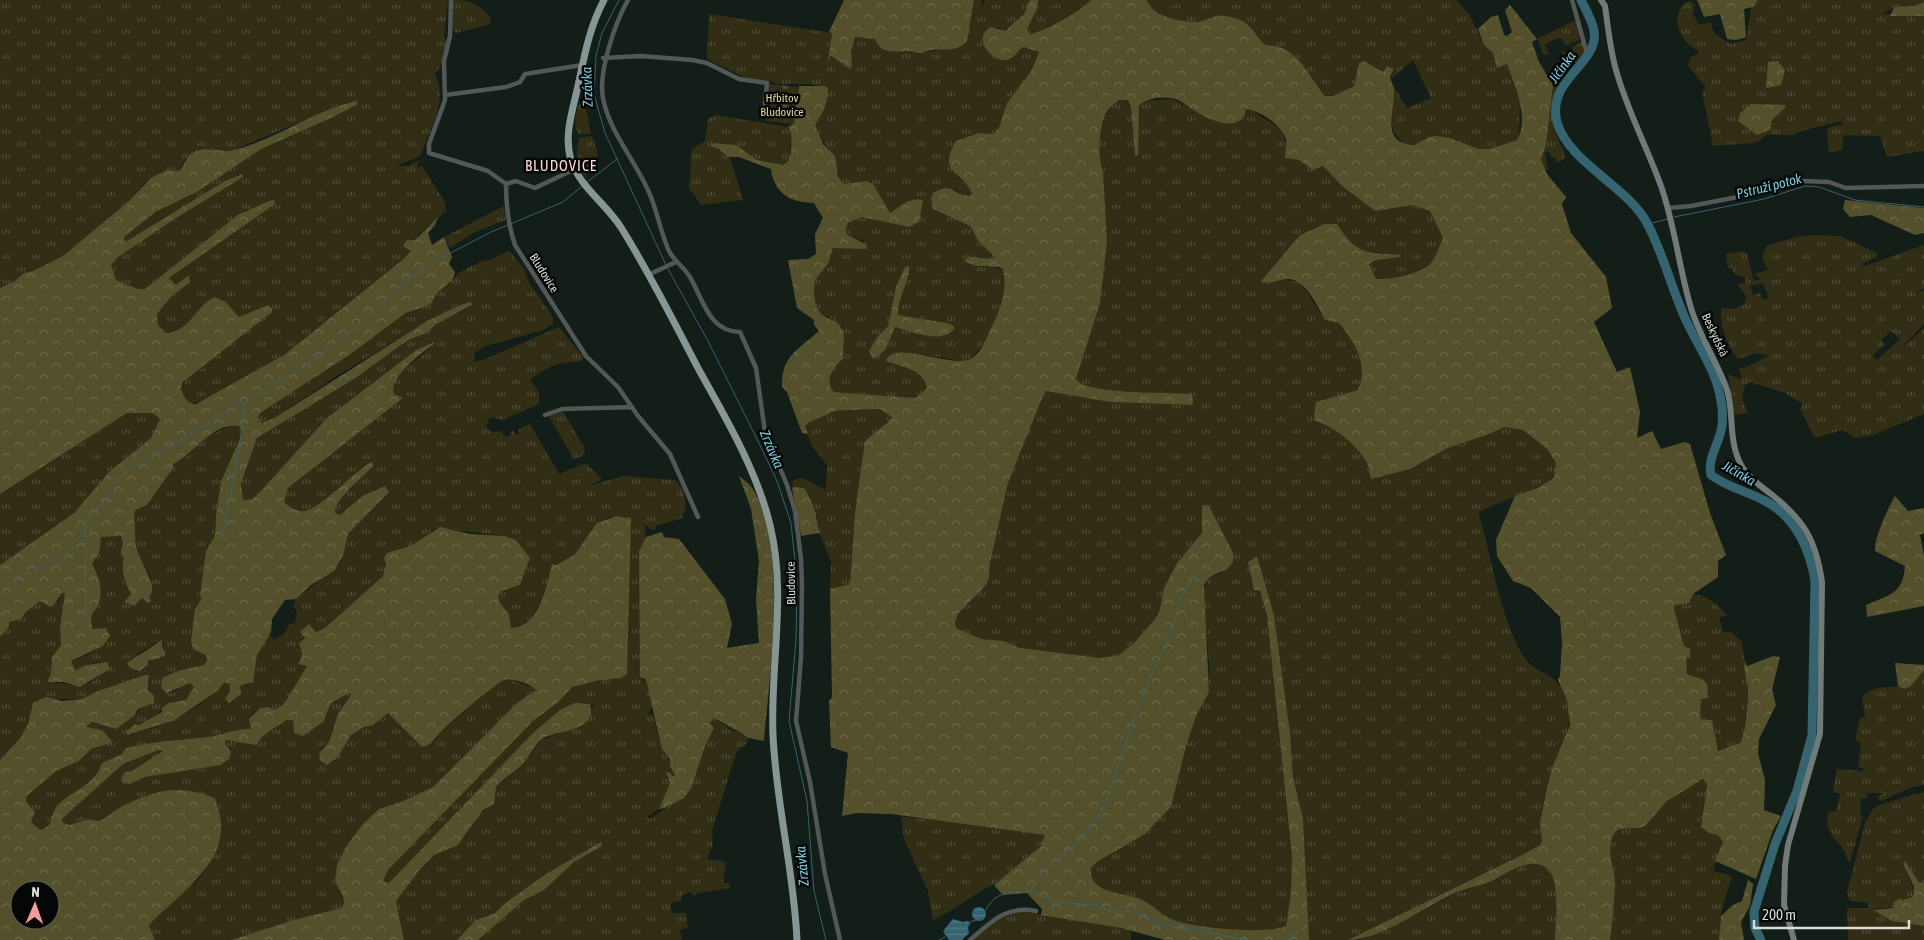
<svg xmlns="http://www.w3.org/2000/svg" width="1924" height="940" font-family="'Asap Condensed',sans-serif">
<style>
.grass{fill:url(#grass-tufts);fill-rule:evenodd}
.forest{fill:url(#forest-crowns);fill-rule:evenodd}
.cemetery{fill:url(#cemetery-stones)}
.water{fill:url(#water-rules)}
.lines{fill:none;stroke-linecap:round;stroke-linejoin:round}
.stream{stroke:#35636f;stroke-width:1}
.river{stroke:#35636f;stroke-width:9}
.street{stroke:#515857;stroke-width:4.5}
.secondary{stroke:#707a79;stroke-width:6}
.primary{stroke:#879593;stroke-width:7}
.labels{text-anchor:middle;stroke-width:5;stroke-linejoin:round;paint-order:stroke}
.park-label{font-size:12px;fill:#ded797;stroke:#040705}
.street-label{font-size:12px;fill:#d7ded9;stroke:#040705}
.water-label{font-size:14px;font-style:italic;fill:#7bcce0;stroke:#040705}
.quarter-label{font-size:15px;letter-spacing:1px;fill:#fdd9d9;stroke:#040705}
</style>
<defs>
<pattern id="grass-tufts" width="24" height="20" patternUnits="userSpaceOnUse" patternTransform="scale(1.25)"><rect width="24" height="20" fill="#312e15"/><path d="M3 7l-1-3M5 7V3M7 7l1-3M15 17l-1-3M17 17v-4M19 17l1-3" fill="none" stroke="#4e4c36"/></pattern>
<pattern id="forest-crowns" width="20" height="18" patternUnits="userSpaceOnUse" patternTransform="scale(1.25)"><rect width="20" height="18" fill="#54502c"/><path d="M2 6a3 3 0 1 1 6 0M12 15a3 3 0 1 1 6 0" fill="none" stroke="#6c694a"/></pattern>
<pattern id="cemetery-stones" width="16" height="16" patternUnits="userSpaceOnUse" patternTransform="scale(1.25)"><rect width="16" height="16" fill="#312e15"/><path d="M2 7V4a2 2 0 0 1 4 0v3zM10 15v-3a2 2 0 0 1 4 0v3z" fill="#4e4c36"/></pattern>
<pattern id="water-rules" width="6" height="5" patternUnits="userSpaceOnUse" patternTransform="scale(1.25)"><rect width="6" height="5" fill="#35636f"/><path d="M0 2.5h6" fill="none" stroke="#527983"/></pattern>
</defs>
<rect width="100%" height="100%" fill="#131e18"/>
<path class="grass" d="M 0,0 L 448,0 L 444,37 L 447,42 L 442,64 L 435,74 C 449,99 429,132 420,156 L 396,166 L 408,166 L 419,160 L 417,168 L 422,166 L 445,202 L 446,211 L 419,234 L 411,251 L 401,261 L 284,355 L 212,397 L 191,404 L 184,397 L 181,390 L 186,379 L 202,368 L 268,305 L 239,317 L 226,302 L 215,297 C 196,306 190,332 166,333 L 158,325 L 157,314 L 171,297 L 189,283 L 189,275 L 176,285 L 169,278 L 274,204 L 269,201 L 251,211 L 239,214 L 145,289 L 138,289 L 116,280 L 111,265 L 113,261 L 173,220 L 236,181 L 241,173 L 127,241 L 124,240 L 124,237 L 157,211 L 197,192 L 261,149 L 331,118 L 346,103 L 233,150 L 202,150 L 186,158 L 179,171 L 167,170 L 145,183 L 130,200 L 63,256 L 33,271 L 24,273 L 15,281 L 0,288 Z
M 453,0 C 468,0 480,4 490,17 L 491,24 L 456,33 L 452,29 Z
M 974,0 L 982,0 L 981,9 L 985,0 L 1030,0 C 1025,14 1017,22 1004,31 L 996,27 L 1003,60 L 1009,59 L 1024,47 L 1039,51 L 1031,71 L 1007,103 L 1000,128 L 993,134 L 979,133 L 956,176 L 969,186 L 972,194 L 970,196 L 964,196 L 954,189 L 937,209 L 970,226 L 979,242 L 995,257 L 988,259 L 979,256 L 970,263 C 979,271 994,263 1003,271 C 1008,298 990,349 965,361 L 904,352 L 895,364 C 908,367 925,373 927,388 L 916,398 L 834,392 C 822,382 834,366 843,359 L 844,333 L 831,318 L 822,315 L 816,307 L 814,293 L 815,280 L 828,264 L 833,248 L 858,248 L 864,241 L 848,235 L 845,231 L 848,223 L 862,217 L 909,227 L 895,209 L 891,213 L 888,212 L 873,184 L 867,181 L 843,184 C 838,177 838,170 834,161 C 829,148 819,140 815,125 C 823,113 825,102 828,88 L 810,84 L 776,84 L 773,82 L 744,77 L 709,60 L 707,57 L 709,14 L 832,33 L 828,61 L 830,56 L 852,67 L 851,52 L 855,37 L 875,39 C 879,54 896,52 908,51 C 912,51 916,53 920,53 C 926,53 929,49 935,51 L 970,25 ZM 907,266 L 910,268 C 908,284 896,297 898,315 L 947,323 L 925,334 L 895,327 L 886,349 L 876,358 L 869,353 L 869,351 L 877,337 L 888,326 L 896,287 Z
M 1038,0 L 1091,0 C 1083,10 1041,33 1030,34 L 1027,29 L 1038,7 Z
M 1147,0 L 1456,0 L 1470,16 L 1484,45 L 1493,53 L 1497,67 L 1507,64 L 1520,104 L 1519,136 L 1517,140 L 1489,149 L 1478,149 L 1450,138 L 1407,145 C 1384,132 1391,109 1394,87 L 1407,108 L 1431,98 L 1413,60 L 1391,79 L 1394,69 L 1387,66 L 1383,72 L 1364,61 L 1359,64 L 1354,86 L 1332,96 L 1325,96 C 1310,78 1300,52 1276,46 C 1272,45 1268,46 1264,44 C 1256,36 1251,24 1240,20 C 1233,17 1220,14 1213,17 C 1208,19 1204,21 1198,22 C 1182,22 1152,17 1147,0 Z
M 1758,0 L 1924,0 L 1924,2 L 1914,6 L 1894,7 L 1882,14 L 1924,16 L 1924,151 L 1887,157 L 1880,136 L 1843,135 L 1842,150 L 1829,153 L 1827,130 L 1830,127 L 1843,125 L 1842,121 L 1801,131 L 1794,135 L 1766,135 L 1759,141 L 1753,143 L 1713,146 L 1702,91 L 1706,88 L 1688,65 L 1691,57 L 1698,54 L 1698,50 C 1679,43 1667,11 1690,1 L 1695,5 L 1693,14 L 1699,24 L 1711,23 L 1713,33 L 1731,44 L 1746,40 L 1751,9 Z
M 1576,20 L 1580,39 L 1566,46 L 1562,39 L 1558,38 L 1545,44 L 1549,54 L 1544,55 L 1537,39 Z
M 1582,42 L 1585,55 C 1580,60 1572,63 1567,69 C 1554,83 1550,112 1555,130 C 1557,141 1565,148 1565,158 L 1557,163 L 1555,158 L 1551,157 L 1549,152 L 1545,152 L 1548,169 L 1545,170 L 1541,157 L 1546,145 L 1551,90 L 1559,71 L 1565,65 L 1562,52 L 1564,51 L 1567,58 L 1574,55 L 1572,47 Z
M 1124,99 L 1128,100 L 1131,107 L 1137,156 L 1139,106 L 1143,101 L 1173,99 L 1212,120 L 1221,122 L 1238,121 L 1246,109 L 1249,109 L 1281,129 L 1286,144 L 1285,158 L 1299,160 L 1313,170 L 1323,166 L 1343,187 L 1375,211 L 1413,205 L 1430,211 L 1443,238 C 1439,246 1436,258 1430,264 C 1420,274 1390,280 1376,279 L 1369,264 L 1376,260 L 1401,257 C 1366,247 1360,261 1337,224 L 1315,227 L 1300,235 L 1264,277 L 1300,282 L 1325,320 L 1339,323 C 1355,342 1369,366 1358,390 L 1343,394 L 1316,421 C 1339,429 1368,452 1370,477 L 1410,469 L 1448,448 L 1489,434 L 1505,427 L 1523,430 L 1547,449 L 1556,463 L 1554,478 C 1531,493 1504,499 1479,512 L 1479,515 C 1493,561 1498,611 1522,654 C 1536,679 1556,666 1567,701 C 1575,727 1561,743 1553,766 C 1547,780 1545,796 1542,811 C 1540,821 1544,832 1542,841 C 1540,848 1529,851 1524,854 L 1348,940 L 1309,940 L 1308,936 L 1303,819 L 1293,777 L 1290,733 L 1274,615 L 1257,556 L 1249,561 L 1260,590 L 1267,616 L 1292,857 L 1291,892 L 1286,926 L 1279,930 C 1248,932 1201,930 1172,920 C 1159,915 1151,903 1137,898 C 1120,893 1088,892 1091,868 L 1097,862 L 1145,834 L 1171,807 L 1185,746 L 1196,716 L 1209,691 L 1209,660 L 1203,590 L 1210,577 L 1221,574 L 1202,518 L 1202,533 L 1177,563 L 1164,588 L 1159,613 L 1154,620 L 1134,643 L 1119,655 L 1101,658 L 1020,648 L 1004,641 L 981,639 L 956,628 L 955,622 L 958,615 L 986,585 L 989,578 L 990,563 L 1008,483 L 1045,391 L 1110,402 L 1192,405 L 1192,394 C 1170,392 1086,395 1076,379 L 1100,303 L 1107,241 L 1103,171 C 1096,153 1099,103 1124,99 Z
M 584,101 L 591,134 L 579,134 C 573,128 575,115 579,103 Z
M 715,115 L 788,127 L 791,131 L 790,160 L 783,165 L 757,160 L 740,148 L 713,143 L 711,146 L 724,151 L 731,161 L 743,200 L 701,205 L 689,188 L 692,149 L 705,141 L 708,119 Z
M 592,136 C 597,148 600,158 594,170 L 584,176 C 575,156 576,156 579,138 Z
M 504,206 L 506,220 L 473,233 L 450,248 L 444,237 Z
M 1813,235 L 1840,236 L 1877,253 L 1877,257 L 1864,263 L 1862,267 L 1924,245 L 1924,288 L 1912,294 L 1924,290 L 1924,324 L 1904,345 L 1904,346 L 1924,328 L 1924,414 L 1873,435 L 1856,438 L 1842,430 L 1815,438 L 1800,409 L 1803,404 L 1785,393 L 1750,382 L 1745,385 L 1742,398 L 1748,413 L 1735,415 L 1734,413 L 1728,374 L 1739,379 L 1742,377 L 1739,368 C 1749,369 1759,359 1769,356 L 1757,353 L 1738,359 C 1728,346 1718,324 1722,308 L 1732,309 L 1744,305 L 1747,298 L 1737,284 L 1746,283 L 1745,277 L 1734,274 L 1732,268 L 1728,268 L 1726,254 L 1743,251 L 1747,254 L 1754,281 L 1761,279 L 1754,274 L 1768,270 L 1762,257 L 1766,246 L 1796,237 ZM 1763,283 L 1769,298 L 1762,300 L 1760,293 L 1753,295 L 1750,286 ZM 1891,331 L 1900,339 L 1877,360 L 1872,356 L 1885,344 L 1881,340 Z
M 509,251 L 523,267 L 530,284 L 553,317 L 553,324 L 543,330 L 486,346 L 474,353 L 475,360 L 472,362 L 483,360 L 559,327 L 583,357 L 583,360 C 575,363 570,362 563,363 C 550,365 540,373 530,380 L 539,392 L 539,404 L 502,420 L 492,417 L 488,420 L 486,428 L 492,432 L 500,431 L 506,437 L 511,435 L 510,432 L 513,431 L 516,435 L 520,434 L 518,429 L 530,424 L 559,474 L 586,463 L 602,479 L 589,486 L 623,476 L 675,480 L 683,489 L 686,507 L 682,518 L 656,526 L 656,529 L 652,530 L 644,524 L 646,537 L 639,551 L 641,677 L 647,684 L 652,707 L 648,714 L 653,714 C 655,722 657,730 659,738 C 663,751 672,762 675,775 L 666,775 L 670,783 L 659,809 L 647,817 L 650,819 L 687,794 L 691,789 L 705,746 L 714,728 L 710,723 L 714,718 L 730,729 L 749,737 L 746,744 L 737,751 L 712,830 L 713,844 L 707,859 L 726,862 L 723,883 L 730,884 L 730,888 L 698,893 L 695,896 L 689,892 L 682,895 L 681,901 L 673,902 L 670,906 L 672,913 L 686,913 L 688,928 L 680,930 L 682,940 L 478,940 L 524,900 L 544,890 L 574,862 L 602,846 L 601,843 L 546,874 L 508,901 L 495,913 L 484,916 L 457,940 L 404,940 L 396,901 C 408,885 418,865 435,854 C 444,848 455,848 462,840 C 473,829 477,811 492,806 L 496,787 L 524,764 L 541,740 L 581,725 L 588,719 L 592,708 L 595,706 L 585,703 L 561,709 L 534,732 L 396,879 L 389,883 L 383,881 L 388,870 C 446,808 506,743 571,688 C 576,684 593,682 600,680 L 627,517 C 599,510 591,536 576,553 C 571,557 561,561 555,565 L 552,564 C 544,589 541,625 511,628 L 509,614 L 500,603 L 498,596 L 501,591 L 520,585 L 530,558 L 516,540 L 505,536 L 436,528 L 410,546 L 397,550 L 384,562 L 386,566 L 383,576 L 325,628 L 316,632 L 313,628 L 299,643 L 302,655 L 298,660 L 307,666 L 284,704 L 275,710 L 260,708 L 252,714 L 251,729 C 236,728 223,735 209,737 C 181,740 153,741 126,748 L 123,754 L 102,763 C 94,785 70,798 53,812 C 52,823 49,826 39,830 L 31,822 L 35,812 L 26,801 L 27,796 L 56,771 L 79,761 L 91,749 L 111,743 L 85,727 L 91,722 L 116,729 C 138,713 152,704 149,675 L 144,675 L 98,691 L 82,699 L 57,699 L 31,708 C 32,731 13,744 0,760 L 0,637 L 9,627 L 9,622 L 21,619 L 26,612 L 40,601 L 58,602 L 62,593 L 65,593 L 60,626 L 61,645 L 52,657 L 51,673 L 47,681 C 60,682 74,688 87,684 C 94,681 99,674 107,671 L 101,662 L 86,665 L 76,671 L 71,661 L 83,657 L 103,646 L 110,636 L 106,628 L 93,629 C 88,611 98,613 100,599 C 103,588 97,573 92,563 L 99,554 L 101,537 L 121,536 L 123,545 L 124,581 L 131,594 L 128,597 L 142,598 L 148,603 C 149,596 152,583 150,576 C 148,570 142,565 140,559 C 134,546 131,524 135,510 L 147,505 L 173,464 L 182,460 L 206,437 L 230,426 L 239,426 L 242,434 L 241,440 L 231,457 L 221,481 L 216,515 L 215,536 L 206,551 L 202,598 L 195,609 L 195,648 L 206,655 L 207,660 L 204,665 L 162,679 L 171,693 L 190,682 L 195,687 L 186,700 C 182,701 177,701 174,702 C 164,705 148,728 135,724 L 130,736 L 136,732 C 167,726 202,708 224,683 L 230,684 L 230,690 L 226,694 L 234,698 L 241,694 L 239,686 L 249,685 C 254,667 258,648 269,634 L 274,640 L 284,634 L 289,624 L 295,623 L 297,612 L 293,606 L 296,599 L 341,563 L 348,534 L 379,500 L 385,497 L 377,488 L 340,515 L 335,513 C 334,500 363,477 373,466 L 371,462 C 352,473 325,506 305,511 C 297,512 289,507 284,502 L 288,488 L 402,399 L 394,394 C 386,372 428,357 434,342 L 416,350 L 327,418 L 257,495 L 252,499 L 243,500 L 241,483 L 257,438 L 354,379 L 408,340 L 427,333 L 435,325 L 470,307 L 466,302 L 433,318 L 343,372 L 276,417 L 262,423 L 257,417 C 268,402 290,394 305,384 C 347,355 387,321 434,300 L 437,293 L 449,285 L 458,273 L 482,261 L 490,260 ZM 157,642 L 163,642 L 162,648 L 165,651 L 165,656 L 152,659 L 144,670 L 140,671 L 138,654 Z
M 880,409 L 893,418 L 855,513 L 850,584 L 830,589 L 831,561 L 819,533 L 817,517 L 810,496 L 804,488 L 792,488 L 793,480 L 803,478 L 825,490 L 826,488 L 827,465 L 811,445 L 805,427 L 807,423 L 835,411 Z
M 563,411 L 585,449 L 583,456 L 574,459 L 548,415 Z
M 127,413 L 153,413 L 160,419 L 151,438 L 109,472 L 74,513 L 0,565 L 0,494 Z
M 1693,594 C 1709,596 1716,604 1727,615 L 1719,618 L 1723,632 L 1731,632 L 1741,641 L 1745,661 L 1748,688 L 1744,733 L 1740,743 L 1718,751 L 1712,720 L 1700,719 L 1702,679 L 1687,674 L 1682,636 L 1674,608 L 1675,605 Z
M 1924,670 L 1924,785 C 1909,786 1894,796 1880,801 L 1878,797 L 1884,793 L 1867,793 L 1867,798 L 1861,798 L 1860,814 L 1863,816 L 1850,862 L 1848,862 C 1845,840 1821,837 1829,812 L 1836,811 L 1840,794 L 1833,792 L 1837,769 L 1863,771 L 1863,768 L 1858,767 L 1861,744 L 1855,739 L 1860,719 L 1865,716 L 1862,697 C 1872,685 1888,688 1901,686 C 1911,685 1917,676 1924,670 Z
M 504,680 L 511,680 L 537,689 L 518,702 L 433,787 L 403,801 L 389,805 L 362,825 L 346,847 L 339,890 L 344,903 L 341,908 L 332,911 L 290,921 L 231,940 L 155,940 L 149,926 L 151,923 L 184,890 L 196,882 L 204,872 L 208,864 L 215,798 L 147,795 L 121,807 L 97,821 L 89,819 L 69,825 L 62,822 L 63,818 L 123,764 L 159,750 L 164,751 L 132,772 L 125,772 L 121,779 L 122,782 L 169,772 L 205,768 L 226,740 C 237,740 247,743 258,739 C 271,734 278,720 293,720 L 294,729 L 305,733 L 323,722 L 331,703 L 346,693 L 351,695 L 333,727 L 329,742 L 321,748 L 319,756 L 333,762 L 351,735 L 364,727 L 373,725 L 388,713 L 422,747 L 434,742 L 441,732 L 496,684 Z
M 1703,779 L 1707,785 L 1701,822 L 1704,830 L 1718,835 L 1723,842 L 1713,871 L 1732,876 L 1721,913 L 1719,940 L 1610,940 C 1613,922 1614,903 1615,885 C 1616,867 1601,842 1619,829 L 1639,828 L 1645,826 L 1667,801 Z
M 1924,792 L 1924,883 L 1919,882 L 1906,862 L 1903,864 L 1914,891 L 1913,897 L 1902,900 L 1900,898 L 1894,902 L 1894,907 L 1874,909 L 1892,921 L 1924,926 L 1924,940 L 1848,940 L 1847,911 L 1848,908 L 1870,908 L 1867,902 L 1850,901 L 1847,892 L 1865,823 L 1872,810 L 1878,805 Z
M 901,817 L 939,820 L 1046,835 C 1036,863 1000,880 976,894 C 962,903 949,913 933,920 L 928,891 L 904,839 Z
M 1533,863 C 1539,865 1547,867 1551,872 C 1560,886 1555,924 1555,940 L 1359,940 L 1405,920 L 1454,894 L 1492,881 L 1523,865 Z
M 1023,911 L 1131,930 L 1131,940 L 974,940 C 989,925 1002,914 1023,911 Z"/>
<path class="forest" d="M 844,0 L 974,0 L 967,41 C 956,53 944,48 930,50 C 928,50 926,52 923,53 C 918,54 913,51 908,51 C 895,52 880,54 875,39 L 855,37 L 851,52 L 852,65 L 850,69 L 833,57 L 830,56 L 829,61 L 828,60 L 832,33 L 829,32 Z
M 1030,0 L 1038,0 L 1038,7 L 1027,29 L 1030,34 C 1041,33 1083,10 1091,0 L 1147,0 C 1152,17 1182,22 1198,22 C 1204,21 1207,19 1213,17 C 1220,14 1233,17 1240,20 C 1251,24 1256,36 1264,44 C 1268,46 1272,45 1276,46 C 1300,52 1310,78 1325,96 L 1333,96 L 1354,86 L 1359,63 L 1364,61 L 1383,72 L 1387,66 L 1394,69 L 1390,77 C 1391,81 1393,85 1394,88 C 1396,109 1378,143 1414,145 L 1429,137 L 1436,136 L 1450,138 L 1478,149 L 1489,149 L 1517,140 C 1530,118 1514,85 1507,64 L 1497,68 L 1493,53 L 1484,45 L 1478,29 L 1491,17 L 1498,15 L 1504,35 L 1507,36 L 1512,32 L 1505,10 L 1510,5 L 1537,39 L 1532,42 L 1539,62 L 1553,85 L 1546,145 L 1541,159 L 1547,174 L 1566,197 L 1562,204 L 1571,233 L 1606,277 L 1612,308 L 1594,322 L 1617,372 L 1630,367 L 1640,412 L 1637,438 L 1652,431 L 1661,449 L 1685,442 L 1690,444 L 1710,513 L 1726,555 L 1718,561 L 1718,577 L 1693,594 L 1689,603 L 1675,605 L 1674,608 L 1684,646 L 1690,649 L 1690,656 L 1686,659 L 1687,674 L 1702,679 L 1707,684 L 1708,698 L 1701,699 L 1700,719 L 1712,720 L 1718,751 L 1740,743 C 1746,734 1748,700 1748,688 C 1747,678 1743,671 1745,661 L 1747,666 L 1773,656 L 1780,657 L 1772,690 L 1776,705 L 1759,739 L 1758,753 L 1765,780 L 1764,810 L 1781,816 L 1773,830 L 1756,879 L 1715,861 L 1723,842 L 1718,835 L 1709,833 L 1701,827 L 1707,785 L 1703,779 L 1667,801 L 1645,826 L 1639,828 L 1619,829 C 1601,842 1616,868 1615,885 C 1614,903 1613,922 1610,940 L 1555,940 C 1555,924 1560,885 1550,872 C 1547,866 1536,863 1530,864 C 1516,866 1504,875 1492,881 C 1480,886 1467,888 1455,893 C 1424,907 1381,940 1348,940 L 1524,854 L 1540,845 L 1542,840 L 1540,823 L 1547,787 L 1552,768 L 1570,725 L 1567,700 L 1558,680 L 1560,676 L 1562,642 L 1560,617 L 1531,588 L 1513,581 L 1497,556 L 1496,540 L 1515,496 L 1537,488 L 1554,478 L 1556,463 L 1547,449 L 1523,430 L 1505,427 L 1489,434 L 1448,448 L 1410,469 L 1371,479 C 1369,473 1369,466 1365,460 C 1356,444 1334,427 1316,421 L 1314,416 L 1316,402 L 1358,390 C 1369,366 1355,342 1339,323 L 1325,320 C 1318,307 1306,280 1289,279 C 1279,279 1272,285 1261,281 L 1300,235 L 1324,224 L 1337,224 C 1357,256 1367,252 1401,255 L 1401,257 L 1376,260 L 1369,264 L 1376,279 C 1390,280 1420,274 1430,264 C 1436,258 1439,246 1443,238 L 1430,211 L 1413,205 L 1375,211 L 1343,187 L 1323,166 L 1313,170 L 1299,160 L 1285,158 C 1285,152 1287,145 1286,139 C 1281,125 1261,111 1246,109 L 1244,117 C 1228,135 1194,111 1180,101 C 1170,95 1146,97 1139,106 L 1138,156 L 1135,155 L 1131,107 L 1128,100 L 1119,100 C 1116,103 1111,106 1108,110 C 1099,123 1097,157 1103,171 L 1107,241 L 1100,303 L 1076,379 C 1086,395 1170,392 1192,394 L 1193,403 L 1192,405 L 1110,402 L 1045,391 L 1008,483 L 990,563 L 989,578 L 986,585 L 958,614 L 955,622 L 956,628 L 981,639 L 1004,641 L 1020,648 L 1101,658 L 1119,655 L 1134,643 L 1154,620 L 1159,613 L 1164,588 L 1177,563 L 1202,533 L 1202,506 L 1209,506 L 1233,553 L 1233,562 L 1227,569 L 1210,577 L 1204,585 L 1209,692 L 1196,716 L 1186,746 L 1171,807 L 1145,834 L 1097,862 L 1091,868 C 1088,894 1124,892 1140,899 C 1152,904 1159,913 1169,918 C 1187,928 1268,935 1286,926 L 1291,892 L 1292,857 L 1267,616 L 1260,590 L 1254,590 L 1248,562 L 1257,556 L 1274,615 L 1290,733 L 1293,777 L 1303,819 L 1309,940 L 1165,940 L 1121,928 L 1041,915 L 1042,909 L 1027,893 L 1003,895 L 994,885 L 1040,847 L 1045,835 L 891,814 L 857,813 L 842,816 L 848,753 L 831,747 L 829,701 L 832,697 L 830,589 L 850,584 L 855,513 L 865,441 L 893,418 L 880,409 L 850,410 L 835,411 L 808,423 L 805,427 L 808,434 L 802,433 L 787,392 L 782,387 C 781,356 798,350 819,331 L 814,325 L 814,320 L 797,308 L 788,260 L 808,259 L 816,254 L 815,234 L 823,218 L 814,203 C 791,202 775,195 771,169 L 739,157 L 728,157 L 719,149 L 710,146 L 713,143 L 736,145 L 757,160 L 783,165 C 794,161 791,141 791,131 L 788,127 L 794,123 L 799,86 L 824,86 L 828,88 C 828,103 823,113 815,125 L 823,144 L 835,156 L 838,176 L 843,184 L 867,181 L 873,184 L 890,213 C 899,207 911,196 923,200 L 919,222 L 909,227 L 862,217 L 848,223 L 845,231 L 848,235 L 867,245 L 866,249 L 833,248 L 828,264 L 815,280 L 814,293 L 816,307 L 822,315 L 838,323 L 844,333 L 843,359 C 834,366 823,382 834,392 L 916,398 L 927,388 C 924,369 901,367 886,361 C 894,338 953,370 972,358 C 983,351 987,336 992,326 C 1001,309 1007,289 1003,270 L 999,267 L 976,266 L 964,261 C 972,251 985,262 995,257 L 979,242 L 970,226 L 933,209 L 931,198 L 933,193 C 954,181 952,195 970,196 L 972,194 C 964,171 936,175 956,141 L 979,133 L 993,134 L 999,128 L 1007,103 L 1031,71 L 1039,52 L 1024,47 C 1017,50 1014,60 1005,60 C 989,60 972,36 991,27 L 1005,31 L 1024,14 Z
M 1697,0 L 1758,0 L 1753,7 L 1744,9 L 1746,37 L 1736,40 L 1727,39 L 1720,14 L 1704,17 Z
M 1924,2 L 1924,16 L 1890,16 L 1894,7 L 1914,6 Z
M 1778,61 L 1785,70 L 1781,85 L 1766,88 L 1768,62 Z
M 356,101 L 358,104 L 331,118 L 261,149 L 197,192 L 157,211 L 124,237 L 124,240 L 127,241 L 225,181 L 242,174 L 243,177 L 173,220 L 117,258 L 111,265 L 116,280 L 138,289 L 145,289 L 239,214 C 251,211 265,201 274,200 L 275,204 L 169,278 L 176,285 L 189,275 L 189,283 L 171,297 L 157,314 L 158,325 L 166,333 C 190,332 196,305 215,297 L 226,302 L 239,317 L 268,305 L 272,309 L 272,312 L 183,382 L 181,389 C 184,397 187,404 196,404 L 284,355 L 401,261 L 411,251 L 403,246 L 407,240 L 415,240 L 438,217 L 435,225 L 428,233 L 432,245 L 444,237 L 452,257 L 449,264 L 455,272 L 452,281 L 437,293 L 431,304 L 406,313 L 349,355 L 260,413 L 258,417 L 262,423 L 276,417 L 427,321 C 437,317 463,302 471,302 L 472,305 L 435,325 L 427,333 L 408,340 L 354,379 L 257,438 L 241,483 L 243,500 L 252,499 L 257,495 L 327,418 L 416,350 L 434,342 L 434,344 C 422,353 388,377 394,394 L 403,398 L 288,488 L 284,502 C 289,507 297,512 305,511 C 324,506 352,473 371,462 L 373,463 L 373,466 C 363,477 334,500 335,513 L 340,515 L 364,495 L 385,486 L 389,492 L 348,534 L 343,556 L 334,571 L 311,585 L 296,599 L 285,600 L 272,619 L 271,632 L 257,655 L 253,682 L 240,686 L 241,694 L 229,703 L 225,699 L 230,690 L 230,684 L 224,683 L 217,691 L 175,720 L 127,735 L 127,731 L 135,724 L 139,725 L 162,712 L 162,708 L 169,703 L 186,700 L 194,687 L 190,683 L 167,693 L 161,688 L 162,678 L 178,671 L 204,665 L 207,660 L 206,655 L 193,649 L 191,641 L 195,609 L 202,598 L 200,596 L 206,551 L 215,536 L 216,515 L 221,481 L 242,434 L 239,426 C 212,422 193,455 173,464 L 173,468 L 147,505 L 135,510 C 133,518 135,522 135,530 C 134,556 145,562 152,585 L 152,592 L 149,597 L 151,601 L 148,603 L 142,598 L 134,606 L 124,602 L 131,594 C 124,581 121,572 124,557 L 121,555 L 121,549 L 123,545 L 121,536 L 101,537 L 99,554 L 92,563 C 97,573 103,588 100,599 C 98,613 87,611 93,629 L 106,628 L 110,636 L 103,646 L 71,661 L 76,671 L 86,665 L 107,662 L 110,669 L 80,687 L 63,682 L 47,682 L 51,673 L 52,657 L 61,645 L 60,626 L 65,593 L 62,593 L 54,605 L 50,607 L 40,601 L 26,612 L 21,619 L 9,622 L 9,627 L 0,637 L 0,565 L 74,513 L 109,472 L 151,438 L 160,419 L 153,413 L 127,413 L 0,494 L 0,288 L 15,281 L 24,273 L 33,271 L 63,256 L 130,200 L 151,178 L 167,170 L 179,171 C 185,165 185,158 192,153 C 205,145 221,153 234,150 C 277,139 313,111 356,101 Z
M 1751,104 L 1785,105 L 1785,108 L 1772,120 L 1770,130 L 1757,135 L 1738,121 L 1740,113 Z
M 1845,200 L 1924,208 L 1924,233 L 1915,235 L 1871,215 L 1850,217 L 1843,209 Z
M 909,266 C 912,274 897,300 898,315 L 947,323 L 954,326 L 954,329 C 942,345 911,331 895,327 L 886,349 L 876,358 L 872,357 L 869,351 L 877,337 L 888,326 L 896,287 L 905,267 Z
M 739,476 C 744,480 750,484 753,489 C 788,549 770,672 764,741 L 749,738 C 747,736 719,721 714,718 L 710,723 L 714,728 L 705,746 L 691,789 L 684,798 L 665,808 L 659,809 L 670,783 L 666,773 L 668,772 L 673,776 L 675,775 L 670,766 L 670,759 L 662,749 L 647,684 L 645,679 L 640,677 L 639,551 L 646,537 L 662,532 L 664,537 L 679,539 L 725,599 L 732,624 L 727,648 L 759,643 L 756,599 L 759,561 L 751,509 Z
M 796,487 L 804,488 C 814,502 817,517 819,533 L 801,536 L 792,488 Z
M 1895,496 L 1908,511 L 1924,508 L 1924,533 L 1920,535 L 1924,555 L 1924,606 L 1867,617 L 1866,605 C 1888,595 1903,595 1905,566 L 1875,551 C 1874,538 1888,508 1895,496 Z
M 616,516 L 631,518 L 627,674 L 621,678 L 600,680 L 572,687 L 557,703 L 533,721 L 388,870 L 383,881 L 389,883 L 534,732 L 561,709 L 575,703 L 590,704 C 599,732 555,730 542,739 C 534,745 530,757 523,764 C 514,773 504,778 496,787 L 494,804 L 483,810 L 458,845 L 434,855 L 421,868 L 396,901 L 404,940 L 231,940 L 290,921 L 341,908 L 344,903 L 343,897 L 335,881 L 337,865 L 346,847 L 362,825 L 379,809 L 403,801 L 433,787 L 518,702 L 536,690 C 530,684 513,678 504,680 C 499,681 448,724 442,731 C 434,738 433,745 422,747 L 388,713 L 373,725 L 364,727 L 351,735 L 337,758 L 327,765 L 320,760 L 319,753 L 329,742 L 338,714 L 351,695 L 349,693 L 331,703 L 323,722 L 303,736 L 294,733 L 293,720 L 287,720 L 277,726 L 262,737 L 256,745 L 226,740 L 225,744 L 231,752 L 229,759 L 221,765 L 145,777 L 130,784 L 122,782 L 121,779 L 125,772 L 132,771 L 163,751 L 159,750 L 123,764 L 63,818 L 62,822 L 69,825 L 89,819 L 98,821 C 106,818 113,811 121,807 C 156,789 179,784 215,798 C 217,807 221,815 221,824 C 224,866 177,896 151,923 L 149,926 L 155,940 L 0,940 L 0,760 L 21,737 L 28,724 L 33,703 L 46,697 L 62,701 L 82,699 L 98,691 L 145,675 L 149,675 L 148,690 L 154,696 L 154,703 L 138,709 L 134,716 L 116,729 L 92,722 L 86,727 L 102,730 L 111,740 L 111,743 L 91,749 L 79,761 L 56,771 L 27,796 L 26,801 L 35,812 L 31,822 L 40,830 L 48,826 C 53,819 52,811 58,805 C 73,790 94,786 102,763 L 122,754 L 126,748 C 153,741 181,740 208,737 C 223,735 236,728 251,729 L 249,719 L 260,708 L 268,707 L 275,710 L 284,704 L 307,666 L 298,664 L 302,654 L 299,643 L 305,638 L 300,632 L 309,624 L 316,632 L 325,628 L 383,576 L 386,566 L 384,558 L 387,553 L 410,546 L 440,527 L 470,534 L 505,536 L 516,540 L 530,558 L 520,585 L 501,591 L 498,596 L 500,603 L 509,614 L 511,628 C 541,626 545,588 552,564 L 556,565 L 575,554 L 597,523 ZM 20,890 L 50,890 L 50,920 L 20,920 Z
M 162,640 L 162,648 L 165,651 L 165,656 L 148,661 L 148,665 L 140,671 L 130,668 L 127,663 Z
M 1895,663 L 1924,665 L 1924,670 L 1911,686 L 1904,689 L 1898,686 Z
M 601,842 L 602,846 L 574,862 L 544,890 L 524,900 L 478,940 L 457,940 L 476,920 L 495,913 L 508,901 L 546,874 Z
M 1905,861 L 1919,882 L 1924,883 L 1924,926 L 1892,921 L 1873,910 L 1893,908 L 1894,902 L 1900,898 L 1902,900 L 1913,897 L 1914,887 L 1903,864 Z
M 1748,880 L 1753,884 L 1750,906 L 1741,922 L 1744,940 L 1719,940 L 1721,916 L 1733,905 L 1742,901 Z"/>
<path class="cemetery" d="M 769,84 L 798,87 L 794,124 L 766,121 Z"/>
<path class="water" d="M972 914a7 7 0 1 1 14 0a7 7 0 1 1-14 0Z
M 953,919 L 963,922 L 968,921 L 970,924 L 968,927 L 969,933 L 962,940 L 949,940 L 943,931 Z"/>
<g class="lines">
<path class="stream" d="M 619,0 L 602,33 L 596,56 L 594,94 L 605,133 L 666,265
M 586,183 L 617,159
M 1674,217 L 1764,199 L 1805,186 L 1819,187 L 1855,200 L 1924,207
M 1648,224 L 1668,219
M 668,269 L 708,341 L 757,439 L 777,481 L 791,523 L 797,580 L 796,640 L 789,721 L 807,801 L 814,891 L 826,940
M 221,537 L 234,481 L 246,401
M 85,538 L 86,615
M 8,584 L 75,548 L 85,537 L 85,524 L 88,518 L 104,502 L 119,478 L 134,467 L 317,358 L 354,329 L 397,288 L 433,262 L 491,232 L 563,202 L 581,187
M 1031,891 L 1057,902 L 1093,905 L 1115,912 L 1133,911 L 1155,923 L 1167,926 L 1249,940
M 986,910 C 995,891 1011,892 1030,891 L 1050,864 L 1073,847 L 1089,830 L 1106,802 L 1137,708 L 1175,622 C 1178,597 1189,579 1207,562
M 968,923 L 976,920
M 939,940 L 945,937
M 1288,940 L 1298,932"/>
<path class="river" d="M 1581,0 C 1586,10 1592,20 1594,31 C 1600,63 1546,79 1557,122 C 1568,162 1627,186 1647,223 C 1663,253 1671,287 1685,318 C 1698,347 1716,369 1721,401 C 1723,410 1723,423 1721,431 C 1718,444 1707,461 1711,475 C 1728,488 1748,491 1767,502 C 1796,518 1810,550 1815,581 L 1812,735 L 1797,791 L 1775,844 L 1754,912 L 1755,928 L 1761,940"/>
<path class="street" d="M 451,0 L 450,36 L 444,61 L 445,100 L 429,144 L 429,153 L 488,171 L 506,184
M 628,0 C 615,23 598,72 603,98 C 609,131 634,159 648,190 C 657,209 660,231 669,251 C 674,261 684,267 690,277 C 703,299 709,332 740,332 L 756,368 L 765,432 L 787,485 L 795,511 L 801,559 L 802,584 L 801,657 L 796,721 L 810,782 L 825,874 L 840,940
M 1572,0 L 1586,50
M 603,58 L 641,56 L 692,60 L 707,63 L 739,79 L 767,83 L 765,106
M 445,95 L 506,87 L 520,82 L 525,74 L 582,65
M 506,184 C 506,206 508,225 515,245 L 586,356 L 618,387 L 638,416 L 670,454 L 698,517
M 506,184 L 516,181 L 535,188 L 575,169
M 1668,208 L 1691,206 L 1763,192 L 1802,181 L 1829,182 L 1846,188 L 1924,186
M 648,275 L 676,262
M 545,415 L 562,409 L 632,407
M 970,940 C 991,922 1006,905 1036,911"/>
<path class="secondary" d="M 1601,0 L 1605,6 C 1608,27 1610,49 1616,70 C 1627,110 1647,147 1661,186 C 1675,226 1679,268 1691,308 C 1699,335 1716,360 1726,387 C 1735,410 1727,438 1741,465 C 1747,476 1760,486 1771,494 C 1804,520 1816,540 1822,582 L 1820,734 L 1788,845 L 1785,866 L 1784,905 L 1794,940"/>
<path class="primary" d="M 604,0 C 590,26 585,53 579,81 C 574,107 563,134 571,160 C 580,188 607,204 622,229 C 650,274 674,322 699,370 C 726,418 757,471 770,525 C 787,594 770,665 773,735 C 776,804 794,871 797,940"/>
</g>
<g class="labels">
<g class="park-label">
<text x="782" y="102">Hřbitov<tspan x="782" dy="14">Bludovice</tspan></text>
</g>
<g class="street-label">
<text transform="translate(544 273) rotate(58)" y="4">Bludovice</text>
<text transform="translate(1715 335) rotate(65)" y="4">Beskydská</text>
<text transform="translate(791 583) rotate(-91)" y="4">Bludovice</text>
</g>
<g class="water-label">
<text transform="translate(1562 67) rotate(-54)" y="5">Jičínka</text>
<text transform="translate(587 87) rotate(-92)" y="5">Zrzávka</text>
<text transform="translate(1769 186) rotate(-14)" y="5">Pstruží potok</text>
<text transform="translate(772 449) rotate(67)" y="5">Zrzávka</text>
<text transform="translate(1739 473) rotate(30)" y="5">Jičínka</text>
<text transform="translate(802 866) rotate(-95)" y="5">Zrzávka</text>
</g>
<g class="quarter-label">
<text x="561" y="171">BLUDOVICE</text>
</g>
</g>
<g transform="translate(35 905) rotate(2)"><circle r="24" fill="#040705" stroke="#585d5a"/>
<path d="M0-4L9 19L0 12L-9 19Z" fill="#f59b9c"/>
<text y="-8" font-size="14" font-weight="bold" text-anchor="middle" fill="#d7ded9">N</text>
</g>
<path d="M1754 920v8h155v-8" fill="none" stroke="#d7ded9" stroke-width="2.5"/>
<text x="1762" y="920" font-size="15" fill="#d7ded9" stroke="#040705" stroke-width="4" paint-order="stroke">200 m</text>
</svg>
